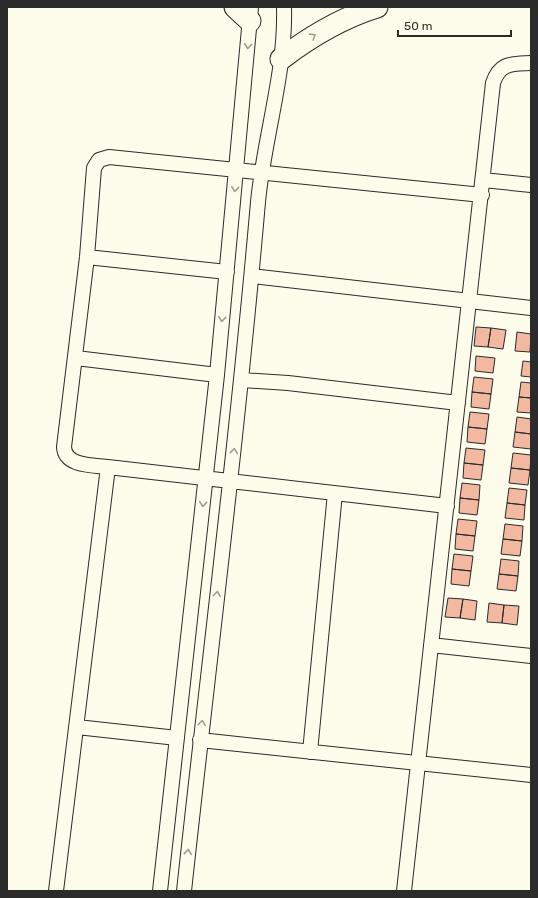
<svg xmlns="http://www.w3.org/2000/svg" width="538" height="898" font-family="Rubik,sans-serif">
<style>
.building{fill:#f2b8a0;stroke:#2b2b2b}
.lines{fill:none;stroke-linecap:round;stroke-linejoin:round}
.street-casing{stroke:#2b2b2b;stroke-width:16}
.primary-casing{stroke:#2b2b2b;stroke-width:23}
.street{stroke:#fdfbea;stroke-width:14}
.primary{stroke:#fdfbea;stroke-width:21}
.oneway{stroke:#9e9d94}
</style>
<rect width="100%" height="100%" fill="#fdfbea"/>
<path class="building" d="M 476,327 L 491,328 L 488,347 L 474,346 Z
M 491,328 L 506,330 L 503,349 L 488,347 Z
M 517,332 L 531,334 L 530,352 L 515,351 Z
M 476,356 L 495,358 L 493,373 L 475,371 Z
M 523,361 L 531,362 L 531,377 L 521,376 Z
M 474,377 L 493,379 L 491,394 L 472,392 Z
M 521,382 L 531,383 L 531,398 L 519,397 Z
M 472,392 L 491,394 L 489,409 L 471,407 Z
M 519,397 L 531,398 L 531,413 L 517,412 Z
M 470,412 L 489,414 L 487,429 L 468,427 Z
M 517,417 L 531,419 L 531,434 L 515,432 Z
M 468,427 L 487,429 L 485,444 L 467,442 Z
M 515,432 L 531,434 L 531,449 L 513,447 Z
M 466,448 L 485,450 L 483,465 L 464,463 Z
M 513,453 L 531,455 L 530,470 L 511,468 Z
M 464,463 L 483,465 L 481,480 L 463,478 Z
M 511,468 L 530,470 L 528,485 L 509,483 Z
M 462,483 L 480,485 L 479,500 L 460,498 Z
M 509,488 L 527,490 L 525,505 L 507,503 Z
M 460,498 L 479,500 L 477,515 L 459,513 Z
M 507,503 L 525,505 L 524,520 L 505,518 Z
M 458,519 L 477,521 L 475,536 L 456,534 Z
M 505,524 L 523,526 L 522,541 L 503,539 Z
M 456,534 L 475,536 L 473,551 L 455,549 Z
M 503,539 L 522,541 L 520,556 L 501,554 Z
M 454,554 L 473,556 L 471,571 L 452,569 Z
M 501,559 L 519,561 L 518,576 L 499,574 Z
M 452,569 L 471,571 L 469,586 L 451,584 Z
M 499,574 L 518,576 L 516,591 L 497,589 Z
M 448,598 L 463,599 L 460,618 L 445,617 Z
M 463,599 L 477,601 L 475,620 L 460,618 Z
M 489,603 L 504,605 L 502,623 L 487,622 Z
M 504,605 L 519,606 L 517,625 L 502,623 Z"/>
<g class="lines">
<g class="street-casing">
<path id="street" d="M 483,180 L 531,185
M 87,257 L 227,272
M 252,276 L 531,308
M 76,358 L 217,375
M 242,380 L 288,383 L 458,403
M 447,506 L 108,467 C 94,465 65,467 64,447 L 87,257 L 94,168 L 99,160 L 109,157 L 482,195
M 431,645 L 531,656
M 77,727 L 177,738
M 200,740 L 531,775
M 310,752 L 335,493
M 56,891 L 108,467
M 160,891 L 217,375 L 251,7
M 184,891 C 209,661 238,432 258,202 C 264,137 286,73 284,7
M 404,891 L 493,83 C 500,62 512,64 531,63"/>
</g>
<g class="primary-casing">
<path id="primary" d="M 235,7 L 250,21
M 281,59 C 311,36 341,18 377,7"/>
</g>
<use href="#street" class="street"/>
<use href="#primary" class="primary"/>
</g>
<defs><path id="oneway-chevron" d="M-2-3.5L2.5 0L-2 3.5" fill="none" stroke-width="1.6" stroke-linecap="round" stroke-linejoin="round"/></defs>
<g class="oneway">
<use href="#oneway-chevron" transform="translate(313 36) rotate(-32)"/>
<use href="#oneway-chevron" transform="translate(248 46) rotate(95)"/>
<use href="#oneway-chevron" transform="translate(235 189) rotate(96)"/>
<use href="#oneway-chevron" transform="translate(222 319) rotate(96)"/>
<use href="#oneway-chevron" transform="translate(234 451) rotate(-84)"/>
<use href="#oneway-chevron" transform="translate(203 504) rotate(96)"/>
<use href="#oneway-chevron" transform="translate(217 594) rotate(-83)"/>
<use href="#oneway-chevron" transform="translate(202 723) rotate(-83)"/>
<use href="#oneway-chevron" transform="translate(188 852) rotate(-84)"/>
</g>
<rect width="538" height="898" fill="none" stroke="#2b2b2b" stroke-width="16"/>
<path d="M398 30v6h113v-6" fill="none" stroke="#2b2b2b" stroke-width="2"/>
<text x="404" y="30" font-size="12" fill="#2b2b2b" stroke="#fdfbea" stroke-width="3" paint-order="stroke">50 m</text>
</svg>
